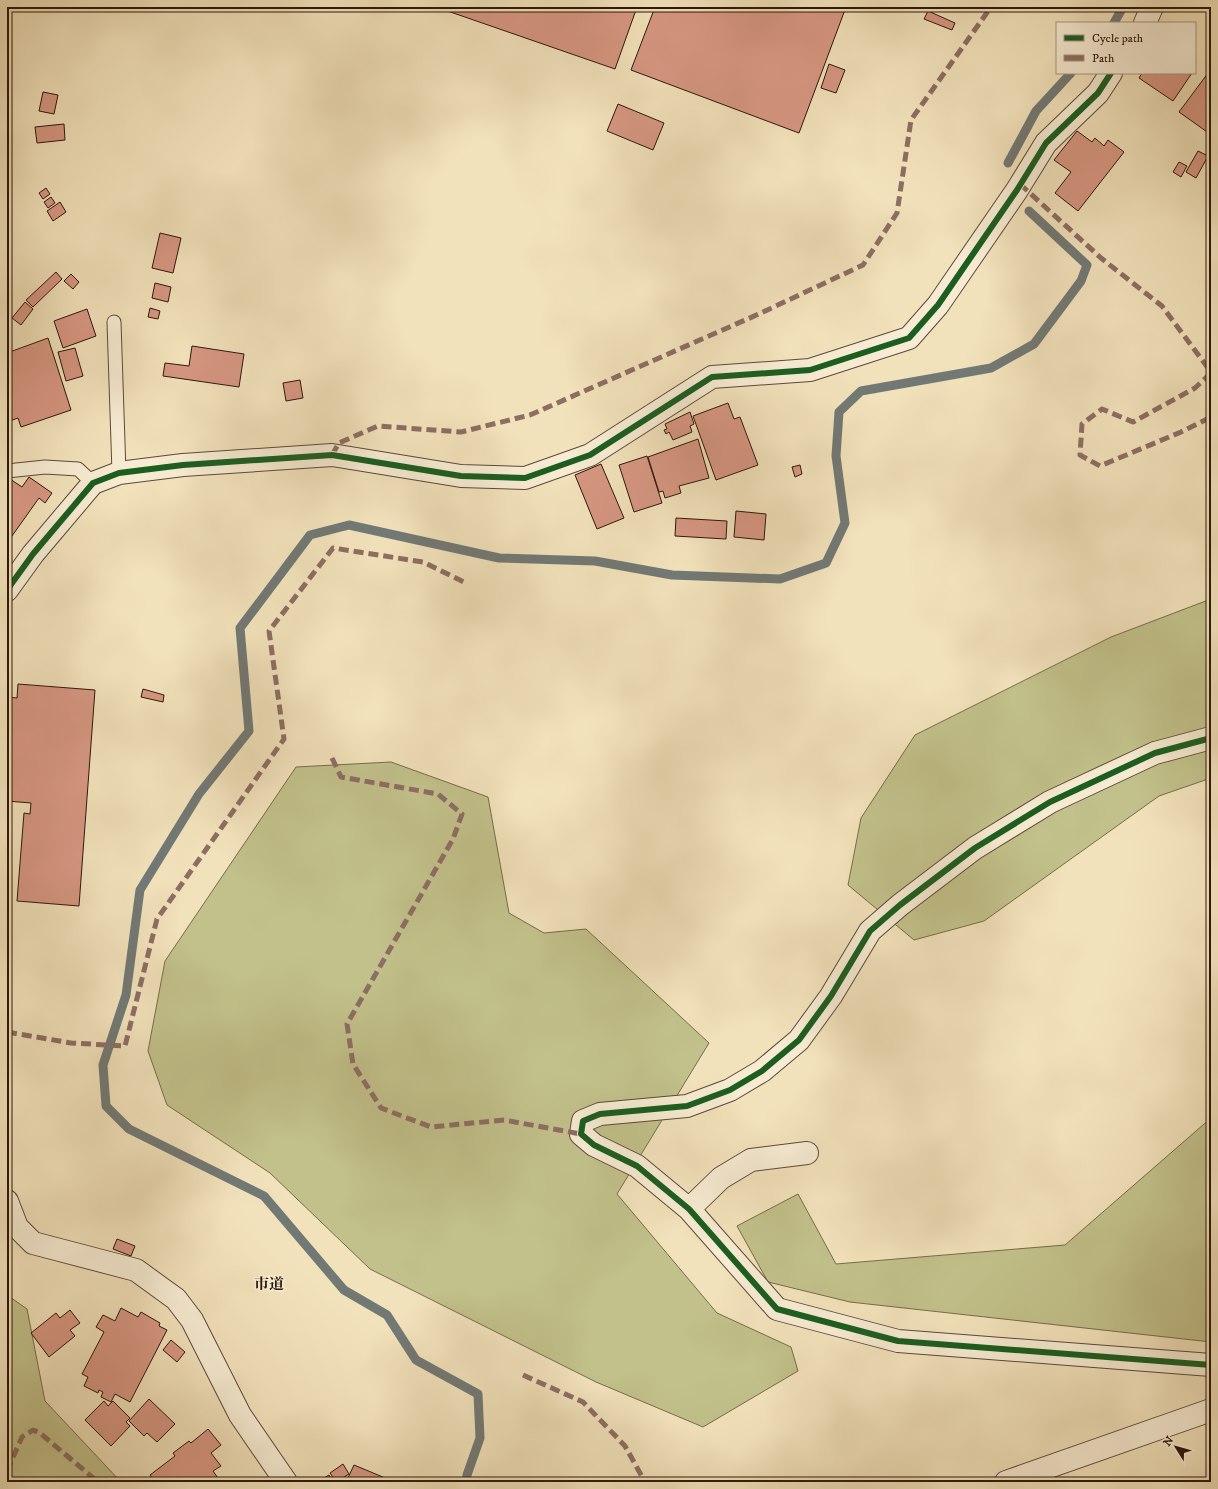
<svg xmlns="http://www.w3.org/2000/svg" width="1218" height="1489" font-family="'IM FELL DW Pica','Noto Serif JP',serif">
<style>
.green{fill:#c2c18b;stroke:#776c4b}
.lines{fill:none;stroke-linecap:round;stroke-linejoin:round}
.stream{stroke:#727975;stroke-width:9}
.building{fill:#d79782;stroke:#2c160b}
.service-casing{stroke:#5e4937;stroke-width:15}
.minor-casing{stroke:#5e4937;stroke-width:24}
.service{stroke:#f7ecd3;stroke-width:13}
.minor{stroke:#f7ecd3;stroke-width:22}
.quiet{stroke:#8d6e63;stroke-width:5;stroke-dasharray:10 5;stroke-linecap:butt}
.cycleway-casing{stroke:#f7ecd3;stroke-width:8}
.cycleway{stroke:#1b5e20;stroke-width:6}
.labels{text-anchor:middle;stroke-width:3.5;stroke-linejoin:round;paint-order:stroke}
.neighbourhood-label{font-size:15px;font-weight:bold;fill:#2c160b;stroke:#f7ecd3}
</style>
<rect width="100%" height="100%" fill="#f2e2bb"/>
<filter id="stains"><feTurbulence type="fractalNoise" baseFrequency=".005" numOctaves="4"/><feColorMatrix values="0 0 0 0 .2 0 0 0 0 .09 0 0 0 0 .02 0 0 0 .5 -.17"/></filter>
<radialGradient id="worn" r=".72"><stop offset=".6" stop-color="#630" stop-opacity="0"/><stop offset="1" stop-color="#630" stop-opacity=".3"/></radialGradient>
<path class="green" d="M 1211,599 L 1211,778 L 1159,796 L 984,921 L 914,940 L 848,885 L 861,818 L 915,735 L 1111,637 Z
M 391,762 L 488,797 L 509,913 L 544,933 L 586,929 L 709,1043 L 617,1194 L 717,1313 L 791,1347 L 798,1371 L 703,1427 L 596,1382 L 370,1269 L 270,1173 L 167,1105 L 148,1051 L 165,961 L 296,767 Z
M 1211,1118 L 1211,1342 L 850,1302 L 768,1282 L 737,1226 L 798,1194 L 836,1264 L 1065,1245 Z
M 7,1295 L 27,1309 L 45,1401 L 121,1482 L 7,1482 Z"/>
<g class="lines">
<path class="stream" d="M 1114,23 L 1123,7
M 1008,163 L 1036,111 L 1071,73
M 467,1482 L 467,1475 L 480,1438 L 478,1394 L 416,1360 L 387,1315 L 344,1290 L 264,1196 L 129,1129 L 106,1106 L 103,1065 L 126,995 L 140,890 L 199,794 L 249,731 L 240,628 L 310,535 L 349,525 L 499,558 L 595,561 L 672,575 L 780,579 L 826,563 L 845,523 L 836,456 L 839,412 L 861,391 L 991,368 L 1034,344 L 1081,281 L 1087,265 L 1029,211"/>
</g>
<path class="building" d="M 436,7 L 637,7 L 615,69 Z
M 655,7 L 846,7 L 799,133 L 631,70 Z
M 928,11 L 955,23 L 952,30 L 924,19 Z
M 829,64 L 845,70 L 836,93 L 821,88 Z
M 1211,69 L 1211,133 L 1210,134 L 1179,112 Z
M 1142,73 L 1192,73 L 1173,101 L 1139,78 Z
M 43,92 L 58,95 L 54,114 L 39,111 Z
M 618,104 L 664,123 L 653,150 L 607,131 Z
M 64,124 L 65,140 L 37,143 L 35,127 Z
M 1077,131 L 1092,142 L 1095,138 L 1104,146 L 1108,140 L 1124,152 L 1078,211 L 1055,193 L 1071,172 L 1054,160 Z
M 1198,151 L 1208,156 L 1196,178 L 1186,172 Z
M 1179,162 L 1187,166 L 1181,177 L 1173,172 Z
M 46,188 L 50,194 L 43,199 L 39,193 Z
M 51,197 L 55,203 L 48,208 L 44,202 Z
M 60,202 L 66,212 L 53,221 L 47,211 Z
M 160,233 L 181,238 L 173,273 L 152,268 Z
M 56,272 L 62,279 L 33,307 L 26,300 Z
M 71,274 L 79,282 L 73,289 L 64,281 Z
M 155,283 L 171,287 L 168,302 L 152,298 Z
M 25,302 L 33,309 L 21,325 L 12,318 Z
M 150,308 L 160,311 L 158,319 L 148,317 Z
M 87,309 L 96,336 L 63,348 L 54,321 Z
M 48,338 L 71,410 L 21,427 L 18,418 L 7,422 L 7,353 Z
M 192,346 L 244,354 L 239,387 L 163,376 L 165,363 L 189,366 Z
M 75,348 L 83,376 L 66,381 L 58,352 Z
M 300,380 L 303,398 L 286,401 L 283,383 Z
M 728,403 L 734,419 L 740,417 L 758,465 L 716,480 L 693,416 Z
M 690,412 L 694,424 L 690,426 L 692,432 L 673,440 L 669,432 L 666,434 L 664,430 L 667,429 L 665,424 Z
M 698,439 L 709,478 L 679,486 L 681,493 L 665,498 L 663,491 L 659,492 L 648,457 Z
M 647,456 L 662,503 L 634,512 L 619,465 Z
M 601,464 L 624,518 L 597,529 L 575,475 Z
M 800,465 L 802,474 L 795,477 L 792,467 Z
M 29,477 L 52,493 L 45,503 L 39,498 L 7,543 L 7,483 L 10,479 L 22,487 Z
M 736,511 L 766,514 L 764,540 L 734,537 Z
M 676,518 L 727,521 L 726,539 L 675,536 Z
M 18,684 L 95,690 L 79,906 L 17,901 L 24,813 L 30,814 L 31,803 L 7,801 L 7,697 L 17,698 Z
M 143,689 L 164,695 L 163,702 L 141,697 Z
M 117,1239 L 135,1246 L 131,1256 L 113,1249 Z
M 121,1308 L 138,1317 L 141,1312 L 160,1323 L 159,1326 L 167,1330 L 130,1402 L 115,1394 L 111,1402 L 101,1397 L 103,1392 L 99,1390 L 98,1393 L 84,1386 L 88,1377 L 82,1374 L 104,1332 L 96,1327 L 103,1315 L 115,1321 Z
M 70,1310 L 80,1323 L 70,1330 L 75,1336 L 49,1357 L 31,1333 L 56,1313 L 60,1318 Z
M 171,1340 L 185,1352 L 177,1362 L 163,1350 Z
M 149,1399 L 175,1424 L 157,1442 L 147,1433 L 144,1436 L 129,1421 Z
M 104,1401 L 108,1406 L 113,1401 L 130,1418 L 126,1422 L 130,1426 L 111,1446 L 85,1420 Z
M 208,1429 L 221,1445 L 211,1453 L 221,1466 L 213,1471 L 220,1481 L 155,1482 L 150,1475 L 175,1456 L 173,1453 L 189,1441 L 191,1443 Z
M 343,1464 L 349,1474 L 336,1482 L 330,1473 Z
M 354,1465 L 390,1480 L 389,1482 L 346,1482 Z
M 329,1475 L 333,1482 L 317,1482 Z"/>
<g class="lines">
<g class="service-casing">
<path id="service" d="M 114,322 L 119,473
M 7,471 L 45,467 L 78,469 L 93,483"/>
</g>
<g class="minor-casing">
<path id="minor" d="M 1145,23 L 1152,7
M 7,590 L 33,554 L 93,483 L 119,473 L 183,465 L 332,455 L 461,476 L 525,478 L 590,455 L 712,377 L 810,370 L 909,338 L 938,305 L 1017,190 L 1046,143 L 1098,93 L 1111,73
M 1211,738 L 1155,753 L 1050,802 L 975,848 L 900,905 L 870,931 L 831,996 L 799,1040 L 762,1071 L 730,1090 L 687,1106 L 600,1114 L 583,1121 L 581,1134 L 594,1145 L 637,1166 L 689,1209 L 777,1309 L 898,1341 L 1211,1365
M 7,1201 L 17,1227 L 33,1243 L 136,1270 L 176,1299 L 192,1320 L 240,1415 L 286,1482
M 689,1209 L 721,1178 L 751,1160 L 807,1153
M 1006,1482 L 1211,1410"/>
</g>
<use href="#service" class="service"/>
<use href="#minor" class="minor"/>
<path class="quiet" d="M 1020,184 L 1101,258 L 1162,306 L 1211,372
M 1211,373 L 1195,388 L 1133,422 L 1102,409 L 1082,424 L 1080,455 L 1100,466 L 1181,432 L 1211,417
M 332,455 L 339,443 L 378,426 L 461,432 L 530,415 L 761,313 L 863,265 L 897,213 L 911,120 L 991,7
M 332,758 L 341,777 L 438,794 L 462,814 L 453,839 L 347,1024 L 353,1064 L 381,1108 L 431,1127 L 504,1120 L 581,1134
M 7,1032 L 71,1043 L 125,1046 L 157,919 L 284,739 L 269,631 L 333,548 L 423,562 L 466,583
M 523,1375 L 583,1402 L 625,1446 L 645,1482
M 7,1471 L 22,1437 L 33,1430 L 40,1433 L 98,1482"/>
<g class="cycleway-casing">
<path id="cycleway" d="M 7,590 L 33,554 L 93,483 L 119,473 L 183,465 L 332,455 L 461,476 L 525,478 L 590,455 L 712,377 L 810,370 L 909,338 L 938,305 L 1017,190 L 1046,143 L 1098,93 L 1111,73
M 1211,738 L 1155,753 L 1050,802 L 975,848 L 900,905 L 870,931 L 831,996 L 799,1040 L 762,1071 L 730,1090 L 687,1106 L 600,1114 L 583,1121 L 581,1134 L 594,1145 L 637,1166 L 689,1209 L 777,1309 L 898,1341 L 1211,1365"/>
</g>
<use href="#cycleway" class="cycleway"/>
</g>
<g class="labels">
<g class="neighbourhood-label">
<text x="269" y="1289">市道</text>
</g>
</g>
<rect width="1218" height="1489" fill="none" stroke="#f2e2bb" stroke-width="24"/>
<rect x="8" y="8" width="1202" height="1473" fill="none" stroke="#2c160b" stroke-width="2"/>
<rect x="12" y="12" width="1194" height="1465" fill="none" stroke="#2c160b"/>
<rect x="1056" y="22" width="140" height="52" fill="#f7ecd3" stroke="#a69683"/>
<rect x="1064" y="35" width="20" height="6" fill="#1b5e20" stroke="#a69683"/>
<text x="1092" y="42" font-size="12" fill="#2c160b">Cycle path</text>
<rect x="1064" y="55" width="20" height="6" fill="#8d6e63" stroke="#a69683"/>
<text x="1092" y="62" font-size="12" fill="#2c160b">Path</text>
<g transform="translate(1176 1447) rotate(307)" stroke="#f7ecd3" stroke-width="3" paint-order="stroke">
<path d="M0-3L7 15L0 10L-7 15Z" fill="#2c160b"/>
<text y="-6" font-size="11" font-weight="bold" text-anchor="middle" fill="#2c160b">N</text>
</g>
<rect width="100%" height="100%" filter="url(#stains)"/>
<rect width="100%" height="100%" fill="url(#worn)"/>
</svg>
